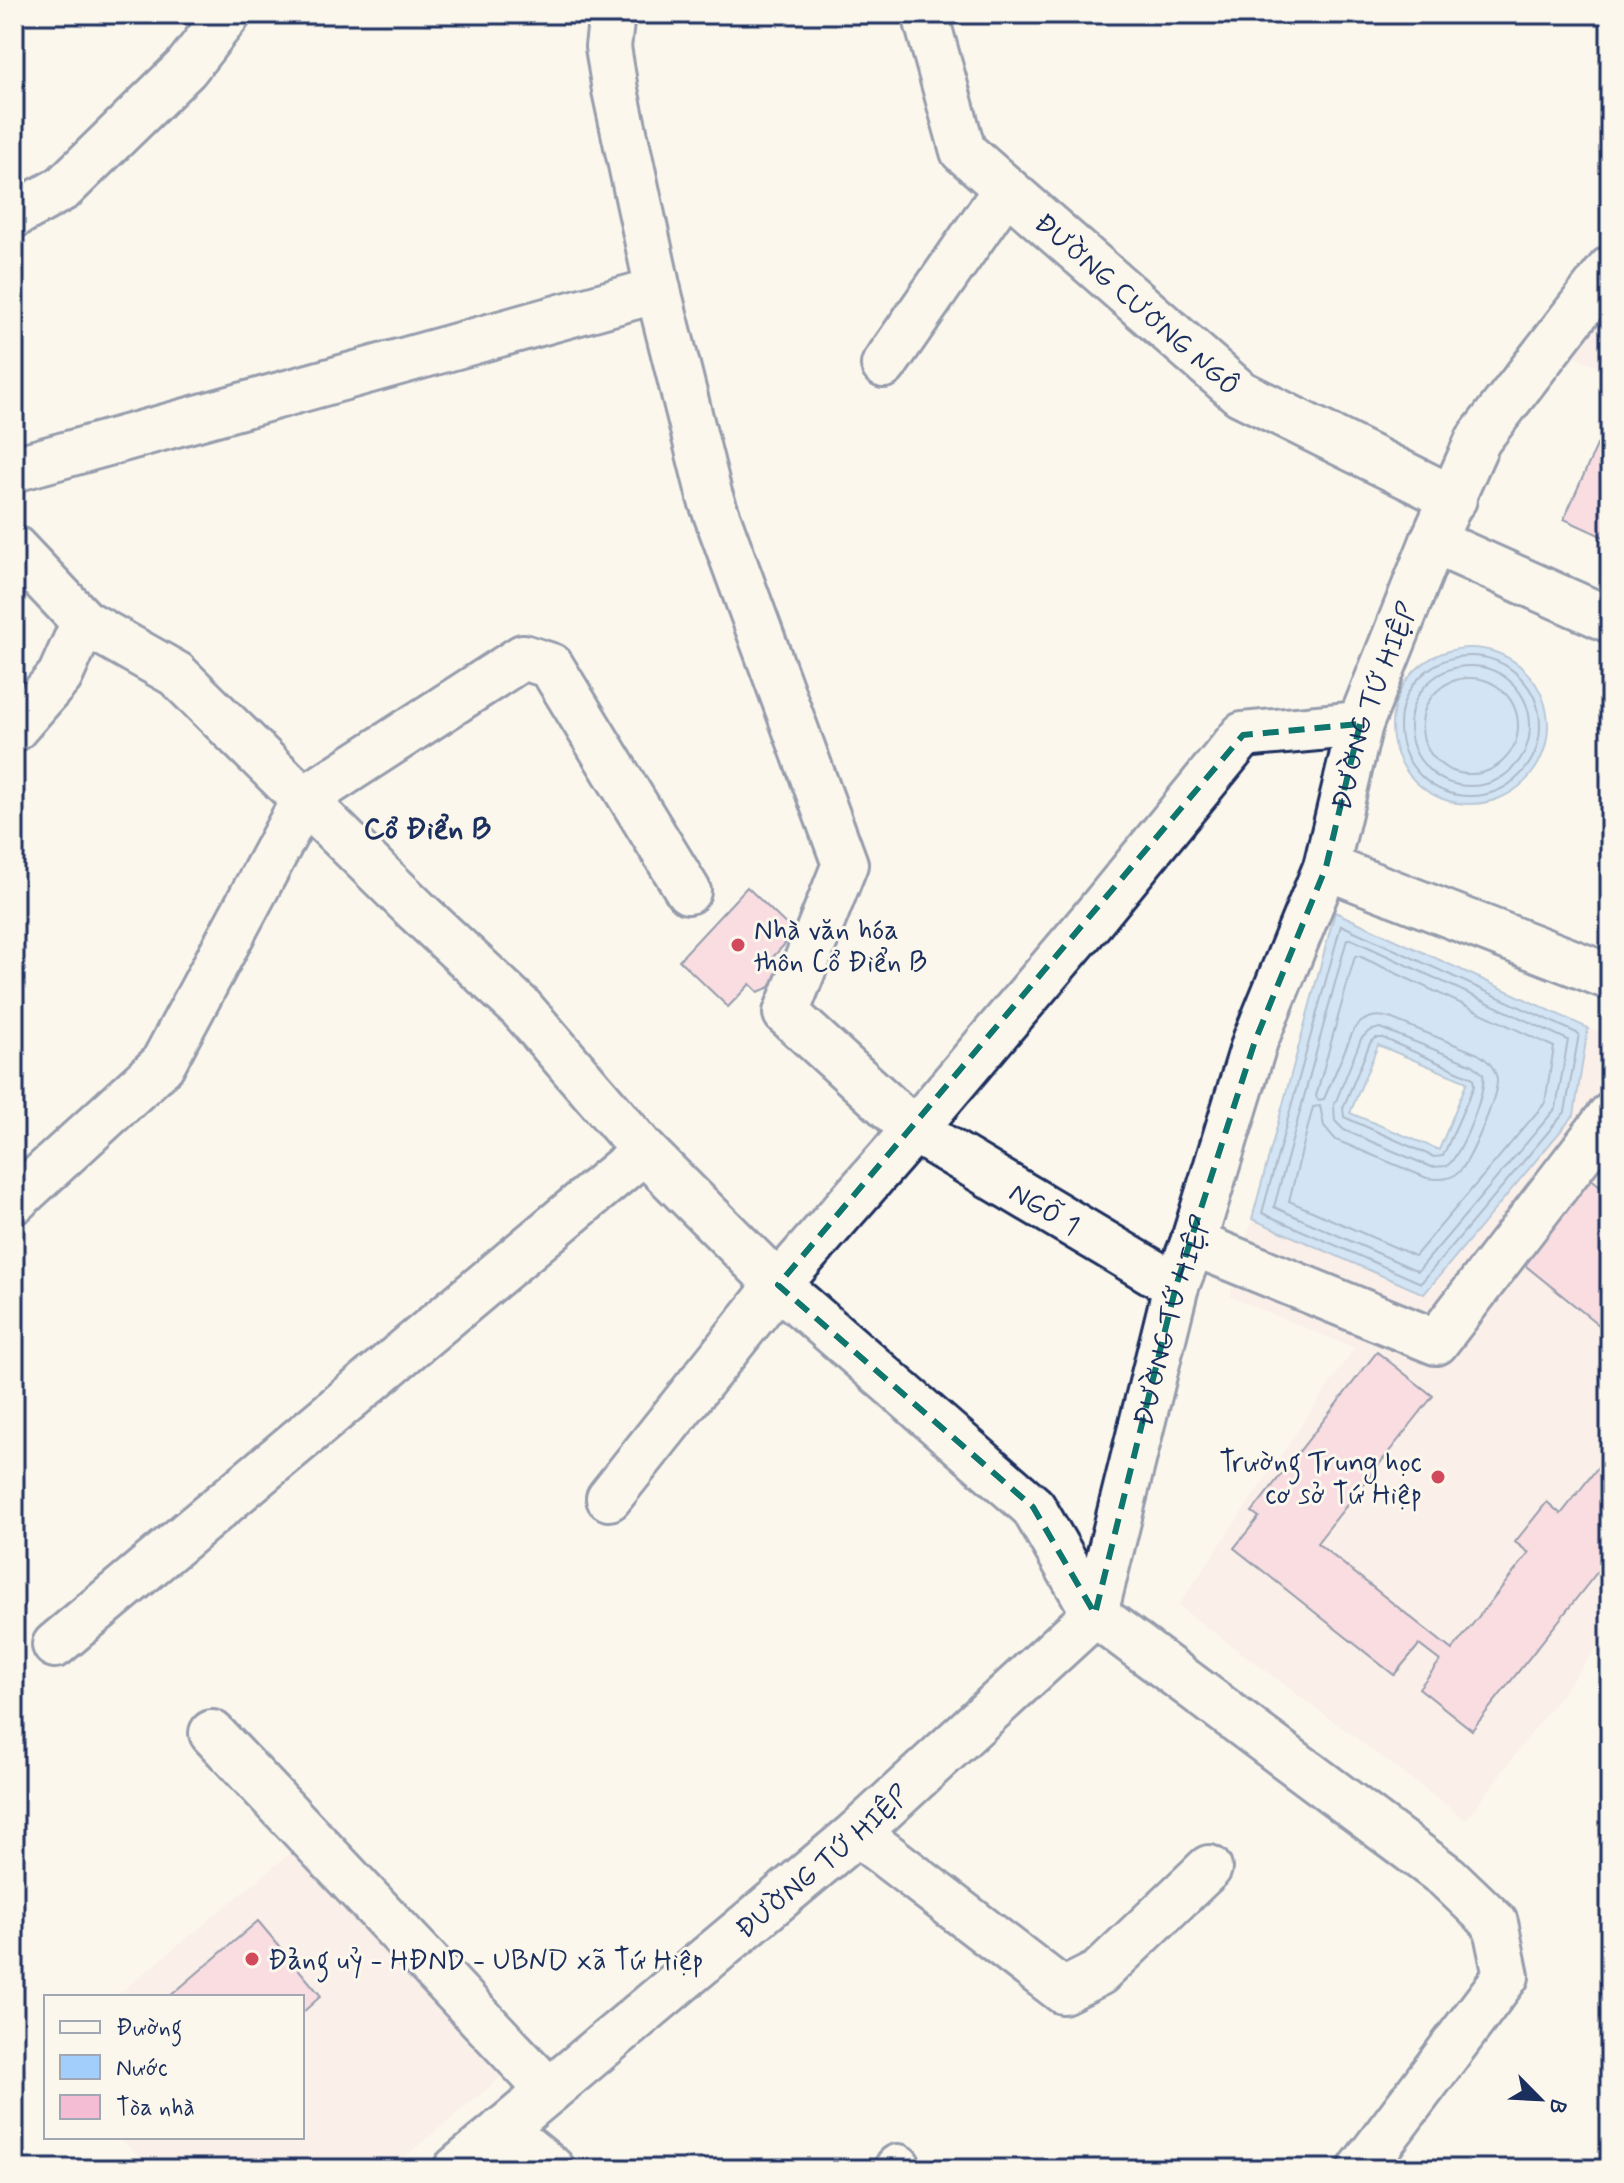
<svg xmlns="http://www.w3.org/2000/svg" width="1624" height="2183" font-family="Mynerve,sans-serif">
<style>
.built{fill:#f9e6e4}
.water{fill:#a2cefc;stroke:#6c8ebd;stroke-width:2;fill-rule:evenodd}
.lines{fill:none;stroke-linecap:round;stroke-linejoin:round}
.shore{stroke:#516f9d;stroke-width:2}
.building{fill:#f5bdd3;stroke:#1b2f5e;stroke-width:2}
.minor-casing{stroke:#1b2f5e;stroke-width:50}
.minor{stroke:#fbf7ec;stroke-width:44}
.marked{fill:none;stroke:#0f766e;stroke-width:6;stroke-dasharray:16 10;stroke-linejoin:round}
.poi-dot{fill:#d1495b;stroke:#fbf7ec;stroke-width:3}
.labels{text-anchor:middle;stroke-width:6;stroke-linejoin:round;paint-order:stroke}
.street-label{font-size:28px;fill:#1b2f5e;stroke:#fbf7ec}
.poi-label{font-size:28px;fill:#1b2f5e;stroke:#fbf7ec;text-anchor:start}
.neighbourhood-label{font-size:30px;font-weight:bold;fill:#1b2f5e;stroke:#fbf7ec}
</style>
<rect width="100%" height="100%" fill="#fbf7ec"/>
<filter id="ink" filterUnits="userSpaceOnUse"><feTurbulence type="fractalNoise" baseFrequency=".0125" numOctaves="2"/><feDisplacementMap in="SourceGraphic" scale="16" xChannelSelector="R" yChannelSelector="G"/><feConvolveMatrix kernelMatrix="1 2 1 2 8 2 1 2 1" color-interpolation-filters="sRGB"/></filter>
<g filter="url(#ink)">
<path class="built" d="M 1610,302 L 1610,372 L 1568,353 Z
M 1588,1028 L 1610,1035 L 1610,1630 L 1466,1820 L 1178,1606 L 1354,1348 L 1230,1297 L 1252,1219 L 1424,1294 L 1573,1115 Z
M 300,1845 L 510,2070 L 390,2169 L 154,2169 L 117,2137 L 302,2137 L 302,1997 L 115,1997 Z"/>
<path class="water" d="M1392 726a78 78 0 1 1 156 0a78 78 0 1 1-156 0Z
M 1335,912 L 1588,1028 L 1574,1115 L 1424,1294 L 1252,1219 ZM 1378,1045 L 1467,1082 L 1439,1150 L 1350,1113 Z"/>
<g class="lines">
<path class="shore" d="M1400 726a70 70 0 1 1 140 0a70 70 0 1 1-140 0Z
M1410 726a60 60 0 1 1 120 0a60 60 0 1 1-120 0Z
M1422 726a48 48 0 1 1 96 0a48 48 0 1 1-96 0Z
M 1341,925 L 1579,1034 L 1565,1112 L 1421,1283 L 1262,1213 Z
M 1347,939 L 1351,939 L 1568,1040 L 1556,1108 L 1418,1271 L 1274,1207 Z
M 1355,956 L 1359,956 L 1554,1047 L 1545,1103 L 1415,1256 L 1289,1201 L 1313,1107 L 1320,1106 L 1324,1126 L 1336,1140 L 1427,1178 C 1438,1180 1449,1180 1458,1173 C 1470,1163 1498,1095 1497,1079 C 1495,1068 1488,1060 1478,1054 L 1390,1018 C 1375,1014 1364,1017 1354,1029 L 1324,1099 L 1318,1100 L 1316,1096 Z
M 1380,1028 L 1473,1065 L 1483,1074 C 1487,1091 1461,1156 1447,1166 L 1431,1167 L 1344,1130 L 1335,1121 L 1334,1106 L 1361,1039 L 1369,1031 Z
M 1376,1038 L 1383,1038 L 1473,1078 L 1474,1086 L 1443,1156 L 1434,1157 L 1344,1117 L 1343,1108 L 1370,1043 Z"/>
</g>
<path class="building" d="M 1610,416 L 1610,540 L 1564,519 Z
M 747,887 L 795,933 L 773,957 L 784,968 L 775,985 L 758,992 L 750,984 L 728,1007 L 679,960 Z
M 1589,1177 L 1610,1194 L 1610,1334 L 1521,1262 Z
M 1377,1352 L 1433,1396 L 1317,1543 L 1452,1650 L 1529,1553 L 1515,1542 L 1547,1502 L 1561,1514 L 1610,1452 L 1610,1556 L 1472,1730 L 1419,1688 L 1440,1661 L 1419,1645 L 1394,1675 L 1234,1548 L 1259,1517 L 1252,1512 Z
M 258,1921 L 321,1996 L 302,2013 L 302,1997 L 169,1997 Z"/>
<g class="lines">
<g class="minor-casing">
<g id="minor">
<path id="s1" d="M 612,14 L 608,47 L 615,90 L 658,290 L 710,497 L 845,864 L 786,1013 L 914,1130 L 1176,1286"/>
<path id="s2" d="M 925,14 L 963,151 L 1240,393 L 1454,499"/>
<path d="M 14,215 L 63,188 L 186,68 L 228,14"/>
<path d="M 884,365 L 1006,189"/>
<path d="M 14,469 L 658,290"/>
<path d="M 1433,541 L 1610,620"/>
<path d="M 14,548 L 84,622 L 176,674 L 417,911 L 521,1008 L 644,1151 L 778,1285 L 1033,1507 L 1095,1614 L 1447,1877 L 1495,1923 L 1506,1976 L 1361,2169"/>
<path d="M 14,729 L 60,676 L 84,622"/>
<path d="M 1326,867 L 1610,977"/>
<path d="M 14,1201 L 162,1065 L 304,799 L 523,657 L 551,666 L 688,891"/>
<path d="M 1193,1243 L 1436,1342 L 1610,1116"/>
<path d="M 609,1498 L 778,1285 L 914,1130 L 1092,920 L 1243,735 L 1360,724"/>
<path d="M 55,1645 L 644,1151"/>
<path d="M 212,1733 L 549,2091"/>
<path d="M 857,1833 L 1063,1991 L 1099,1973 L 1209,1868"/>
<path d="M 503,2129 L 552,2169"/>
<path id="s3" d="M 456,2169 L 857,1833 L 1095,1614 L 1176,1286 L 1193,1243 L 1255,1041 L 1326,867 L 1360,724 L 1433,541 L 1478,440 L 1610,269"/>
<path d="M 897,2169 L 898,2167"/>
</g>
</g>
<use href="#minor" class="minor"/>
</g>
</g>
<path d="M0 0H1624V2183H0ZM 1360,724 L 1326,867 L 1255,1041 L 1176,1286 L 1095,1614 L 1033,1507 L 778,1285 L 1243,735 Z" fill="#fbf7ec" fill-opacity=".55" fill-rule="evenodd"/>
<path class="marked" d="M 1360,724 L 1326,867 L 1255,1041 L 1176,1286 L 1095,1614 L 1033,1507 L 778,1285 L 1243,735 Z"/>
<g class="poi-dot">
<circle cx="738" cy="945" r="8"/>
<circle cx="1438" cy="1477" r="8"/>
<circle cx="252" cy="1959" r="8"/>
</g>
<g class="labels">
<g class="street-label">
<text dy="10" stroke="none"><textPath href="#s2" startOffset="374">ĐƯỜNG CƯƠNG NGÔ</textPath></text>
<text dy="10" stroke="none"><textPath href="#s3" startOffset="1798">ĐƯỜNG TỨ HIỆP</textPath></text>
<text dy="10" stroke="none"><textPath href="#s1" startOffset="1372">NGÕ 1</textPath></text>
<text dy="10" stroke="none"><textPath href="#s3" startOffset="1150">ĐƯỜNG TỨ HIỆP</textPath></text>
<text dy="10" stroke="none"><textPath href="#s3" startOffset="478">ĐƯỜNG TỨ HIỆP</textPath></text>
</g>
<g class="poi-label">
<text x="754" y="939">Nhà văn hóa<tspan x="754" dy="32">thôn Cổ Điển B</tspan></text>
<text x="1422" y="1471" text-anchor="end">Trường Trung học<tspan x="1422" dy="32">cơ sở Tứ Hiệp</tspan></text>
<text x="268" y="1969">Đảng uỷ - HĐND - UBND xã Tứ Hiệp</text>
</g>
<g class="neighbourhood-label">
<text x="427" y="838">Cổ Điển B</text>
</g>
</g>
<rect width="1624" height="2183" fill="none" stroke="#fbf7ec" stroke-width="48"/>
<rect x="24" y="24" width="1576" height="2135" fill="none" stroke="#1b2f5e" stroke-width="3" filter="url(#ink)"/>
<rect x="44" y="1995" width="260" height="144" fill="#fbf7ec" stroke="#a1a7b3" stroke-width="2"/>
<rect x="60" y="2021" width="40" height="12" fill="#fbf7ec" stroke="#a1a7b3" stroke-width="2"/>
<text x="116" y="2035" font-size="24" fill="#1b2f5e">Đường</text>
<rect x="60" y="2055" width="40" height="24" fill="#a2cefc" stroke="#a1a7b3" stroke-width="2"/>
<text x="116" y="2075" font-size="24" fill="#1b2f5e">Nước</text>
<rect x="60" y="2095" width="40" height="24" fill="#f5bdd3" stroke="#a1a7b3" stroke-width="2"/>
<text x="116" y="2115" font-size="24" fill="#1b2f5e">Tòa nhà</text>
<g transform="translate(1540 2099) rotate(114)" stroke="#fbf7ec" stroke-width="6" paint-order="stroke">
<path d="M0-6L14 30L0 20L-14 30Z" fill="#1b2f5e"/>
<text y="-12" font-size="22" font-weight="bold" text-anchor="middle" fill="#1b2f5e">B</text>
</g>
</svg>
